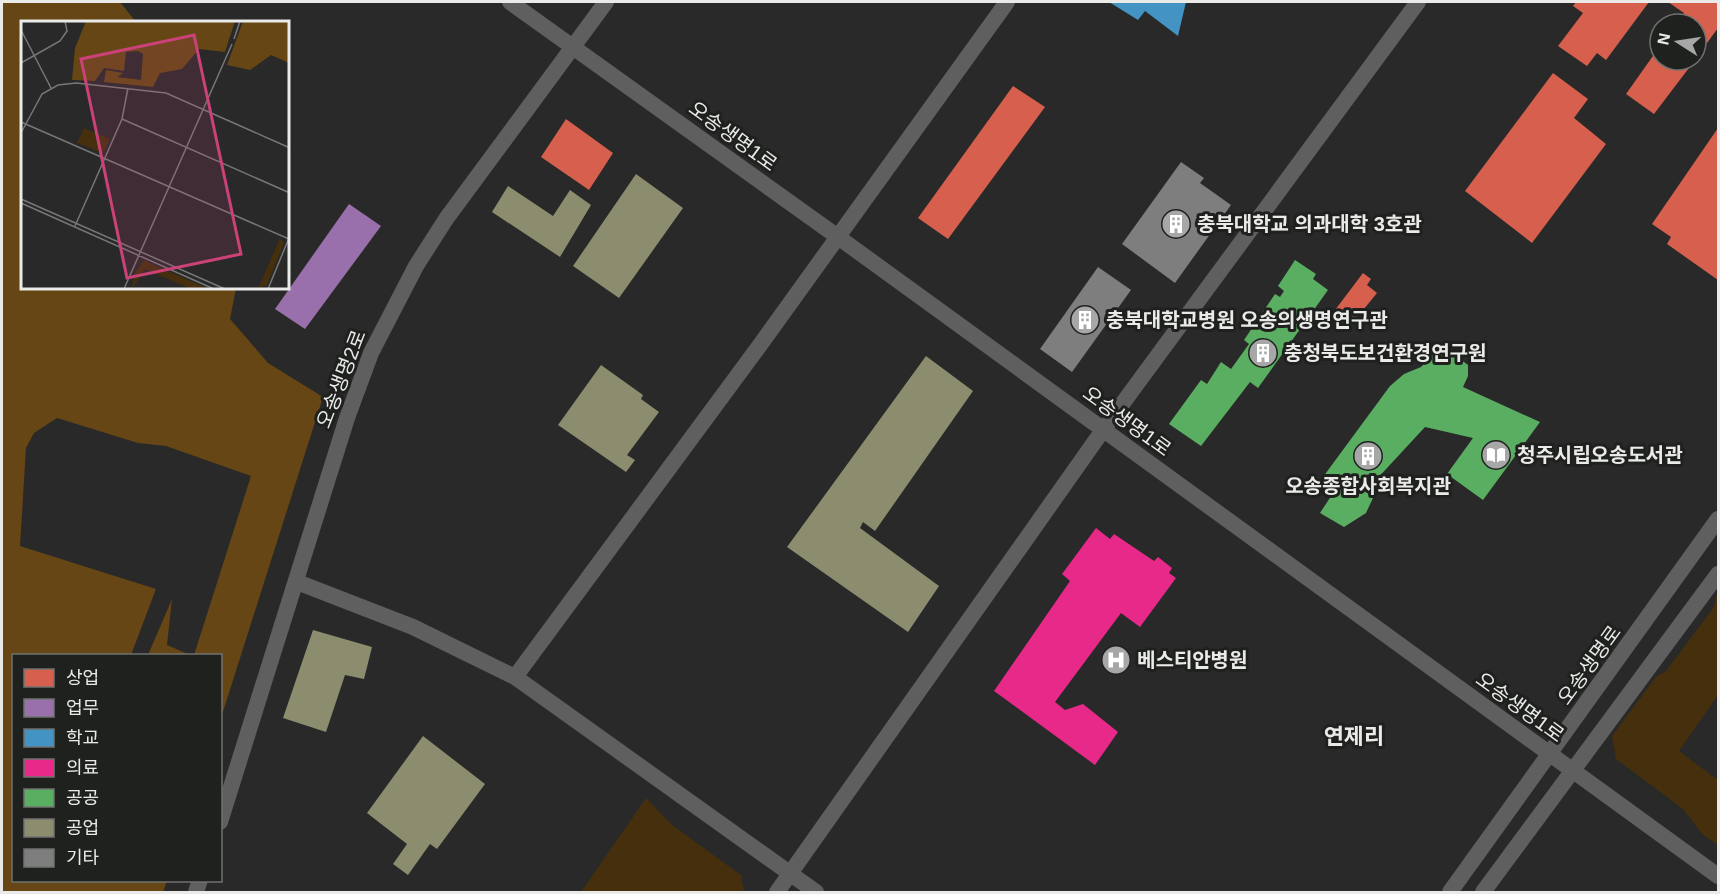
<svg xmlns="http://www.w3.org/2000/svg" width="1720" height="894" font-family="Helvetica,'Noto Sans KR',sans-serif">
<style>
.green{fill:#452f0d}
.forest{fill:#654614}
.shops{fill:#d6604d}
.offices{fill:#9970ab}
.schools{fill:#4393c3}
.health{fill:#e7298a}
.public{fill:#5aae61}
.industry{fill:#8c8c6e}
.building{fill:#7d7e7d}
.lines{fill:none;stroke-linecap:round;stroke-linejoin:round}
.minor{stroke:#5f5f5f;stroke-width:16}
.labels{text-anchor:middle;stroke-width:6;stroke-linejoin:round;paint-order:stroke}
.street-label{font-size:20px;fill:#eaebe9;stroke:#1f211f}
.poi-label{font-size:20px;font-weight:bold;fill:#eaebe9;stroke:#1f211f;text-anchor:start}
.quarter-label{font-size:22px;font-weight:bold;fill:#eaebe9;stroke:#1f211f}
.inset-road{fill:none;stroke:#767776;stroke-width:1.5}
.view{fill:#ca4277;fill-opacity:0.15;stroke:#ca4277;stroke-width:3}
.inset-edge{fill:none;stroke:#eaebe9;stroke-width:3}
</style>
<rect width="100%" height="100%" fill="#292929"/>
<path class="green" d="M 1718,590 L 1718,695 L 1679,751 L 1718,780 L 1718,845 L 1702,834 L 1683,809 L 1616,759 L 1612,736 L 1656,677 L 1666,671 L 1714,607 Z
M 646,798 L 672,825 L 741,875 L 744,892 L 581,892 Z"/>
<path class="forest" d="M 2,2 L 120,2 L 136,22 L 22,22 L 22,288 L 236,288 L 230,319 L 268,363 L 323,397 L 221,718 L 220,656 L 194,655 L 251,476 L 166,446 L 138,443 L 57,418 L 34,433 L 26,448 L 20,546 L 156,589 L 131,655 L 14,656 L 14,880 L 167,881 L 163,892 L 2,892 Z
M 172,599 L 167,645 L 190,655 L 148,655 Z"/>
<path class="shops" d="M 1576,2 L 1649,2 L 1606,60 L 1597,53 L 1587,66 L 1558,46 L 1583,13 L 1573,6 Z
M 1668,2 L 1718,2 L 1718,28 L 1696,58 L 1696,24 L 1676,24 L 1684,13 Z
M 1660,46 L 1660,60 L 1695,60 L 1654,114 L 1626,94 Z
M 1553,73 L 1588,99 L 1574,118 L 1606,144 L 1532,243 L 1465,191 Z
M 1013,86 L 1045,107 L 948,239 L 918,218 Z
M 566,119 L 613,153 L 589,190 L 541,157 Z
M 1718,128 L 1718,280 L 1667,244 L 1671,237 L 1652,224 Z
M 1363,273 L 1371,279 L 1367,285 L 1377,293 L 1346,331 L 1329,318 Z"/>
<path class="offices" d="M 349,204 L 381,226 L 305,329 L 275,309 Z"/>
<path class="schools" d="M 1109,2 L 1186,2 L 1178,36 L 1145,11 L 1138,20 Z"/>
<path class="health" d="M 1096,528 L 1110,539 L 1114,534 L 1154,561 L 1158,557 L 1172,568 L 1169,573 L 1176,578 L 1140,627 L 1121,613 L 1055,702 L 1065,710 L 1083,704 L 1118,732 L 1095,765 L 994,691 L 1070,581 L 1062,574 Z"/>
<path class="public" d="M 1295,260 L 1316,274 L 1313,279 L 1328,290 L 1258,388 L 1250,382 L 1201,446 L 1169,424 L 1201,380 L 1207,384 L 1221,362 L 1231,369 L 1249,344 L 1244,340 L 1275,294 L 1280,297 L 1284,291 L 1278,286 Z
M 1448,350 L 1468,365 L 1468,376 L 1463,387 L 1540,422 L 1483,500 L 1447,474 L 1473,438 L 1425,427 L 1375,481 L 1379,485 L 1366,513 L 1344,527 L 1320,513 L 1337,487 L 1323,477 L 1390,386 L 1404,374 L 1421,367 L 1435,352 Z"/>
<path class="industry" d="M 636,174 L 683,208 L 619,298 L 573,266 Z
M 508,186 L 553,216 L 570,190 L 591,205 L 560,257 L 492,212 Z
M 926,356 L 973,391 L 875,531 L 863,522 L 860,528 L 939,586 L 908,632 L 787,547 Z
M 601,365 L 643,395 L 641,399 L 659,412 L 627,455 L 635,460 L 626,472 L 558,425 Z
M 313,630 L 372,647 L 364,679 L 345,675 L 326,732 L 283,718 Z
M 423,736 L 485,784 L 437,849 L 430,844 L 408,875 L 393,864 L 407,844 L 367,813 Z"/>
<path class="building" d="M 1181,162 L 1204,178 L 1200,183 L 1231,205 L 1175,283 L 1122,244 Z
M 1098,267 L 1131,290 L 1072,372 L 1040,349 Z"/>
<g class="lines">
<path class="minor" d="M 510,2 L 838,237 L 1718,876
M 297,582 L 413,627 L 515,677 L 816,892
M 515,677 L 760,345 L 1007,2
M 220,822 L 347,418 L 371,353 L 416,266 L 446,219 L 606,2
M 196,892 L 200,880
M 777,892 L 1103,430 L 1418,2
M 1450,892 L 1718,519
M 1483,892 L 1718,574"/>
</g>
<defs>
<g id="building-disc" transform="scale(1.5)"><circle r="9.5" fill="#a6a7a6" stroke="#1f211f"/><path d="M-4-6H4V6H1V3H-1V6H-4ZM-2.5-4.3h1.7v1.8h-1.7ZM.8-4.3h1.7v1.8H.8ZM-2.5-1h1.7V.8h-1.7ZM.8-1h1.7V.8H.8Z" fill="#fff"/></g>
<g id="library-disc" transform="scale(1.5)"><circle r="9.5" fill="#a6a7a6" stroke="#1f211f"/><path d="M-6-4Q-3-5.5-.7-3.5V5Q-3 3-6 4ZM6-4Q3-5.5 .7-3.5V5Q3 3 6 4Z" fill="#fff"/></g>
<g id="hospital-disc" transform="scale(1.5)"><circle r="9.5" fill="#a6a7a6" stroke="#1f211f"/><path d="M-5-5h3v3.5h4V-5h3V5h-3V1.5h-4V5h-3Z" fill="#fff"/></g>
</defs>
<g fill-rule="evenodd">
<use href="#building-disc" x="1176" y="224"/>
<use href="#building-disc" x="1085" y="320"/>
<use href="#building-disc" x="1263" y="353"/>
<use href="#library-disc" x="1496" y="455"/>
<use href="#building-disc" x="1368" y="456"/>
<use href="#hospital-disc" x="1116" y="660"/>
</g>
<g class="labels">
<g class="street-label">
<text transform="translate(733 136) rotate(36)" y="7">오송생명1로</text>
<text transform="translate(341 379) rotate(-69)" y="7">오송생명2로</text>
<text transform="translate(1127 421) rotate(36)" y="7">오송생명1로</text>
<text transform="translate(1589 665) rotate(-54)" y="7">오송생명로</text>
<text transform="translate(1520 707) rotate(36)" y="7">오송생명1로</text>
</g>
<g class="poi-label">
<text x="1197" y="231">충북대학교 의과대학 3호관</text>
<text x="1106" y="327">충북대학교병원 오송의생명연구관</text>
<text x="1284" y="360">충청북도보건환경연구원</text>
<text x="1517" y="462">청주시립오송도서관</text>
<text x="1368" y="493" text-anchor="middle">오송종합사회복지관</text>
<text x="1137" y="667">베스티안병원</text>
</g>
<g class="quarter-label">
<text x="1354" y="744">연제리</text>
</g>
</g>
<g transform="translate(21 21)">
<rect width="268" height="268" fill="#292929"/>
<path d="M 63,107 L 89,118 L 82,132 L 56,122 ZM 259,217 L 263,222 L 246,264 L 237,268 ZM 123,239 L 133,244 L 188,268 L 170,268 L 124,248 L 111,268 L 113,253 Z" fill="#452f0d"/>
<path d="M 65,0 L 214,0 L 204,31 L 178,28 L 161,48 L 139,52 L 132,66 L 83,61 L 85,49 L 102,52 L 96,56 L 120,59 L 122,33 L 117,30 L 105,31 L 103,50 L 83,47 L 74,60 L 51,59 L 54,27 ZM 222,0 L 268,0 L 268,42 L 250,34 L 229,49 L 206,44 Z" fill="#654614"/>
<path class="inset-road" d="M 0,9 L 30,67M 213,18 L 219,0M 0,42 L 39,20 L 46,10 L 44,0M 101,98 L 269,172M 0,101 L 268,218M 0,112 L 21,73 L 37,64 L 55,62 L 145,72 L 269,127M 0,178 L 204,268M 0,182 L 193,268M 54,205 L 101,98 L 107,67M 103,268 L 211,23M 247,268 L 268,217"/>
<path class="view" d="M 173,14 L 220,233 L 106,257 L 60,38 Z"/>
<rect width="268" height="268" class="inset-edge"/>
</g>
<rect width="1720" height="894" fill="none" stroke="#eaebe9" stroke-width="6"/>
<rect x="12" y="654" width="210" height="228" fill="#1f211f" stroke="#707270" stroke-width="1.5"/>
<rect x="24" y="669" width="30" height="18" fill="#d6604d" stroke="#707270" stroke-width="1.5"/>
<text x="66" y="684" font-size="18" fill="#eaebe9">상업</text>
<rect x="24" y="699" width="30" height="18" fill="#9970ab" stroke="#707270" stroke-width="1.5"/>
<text x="66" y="714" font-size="18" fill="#eaebe9">업무</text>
<rect x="24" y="729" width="30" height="18" fill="#4393c3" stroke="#707270" stroke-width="1.5"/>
<text x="66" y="744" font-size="18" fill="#eaebe9">학교</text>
<rect x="24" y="759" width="30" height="18" fill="#e7298a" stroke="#707270" stroke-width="1.5"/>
<text x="66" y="774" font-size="18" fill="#eaebe9">의료</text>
<rect x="24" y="789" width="30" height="18" fill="#5aae61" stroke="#707270" stroke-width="1.5"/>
<text x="66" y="804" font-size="18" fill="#eaebe9">공공</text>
<rect x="24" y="819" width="30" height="18" fill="#8c8c6e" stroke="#707270" stroke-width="1.5"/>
<text x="66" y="834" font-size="18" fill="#eaebe9">공업</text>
<rect x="24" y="849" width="30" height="18" fill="#7d7e7d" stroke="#707270" stroke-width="1.5"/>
<text x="66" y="864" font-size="18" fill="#eaebe9">기타</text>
<g transform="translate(1678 42) rotate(282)"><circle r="28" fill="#1f211f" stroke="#707270" stroke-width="1.5"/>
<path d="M0-4.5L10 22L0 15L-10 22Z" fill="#a6a7a6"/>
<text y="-9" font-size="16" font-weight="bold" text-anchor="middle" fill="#eaebe9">N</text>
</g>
</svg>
